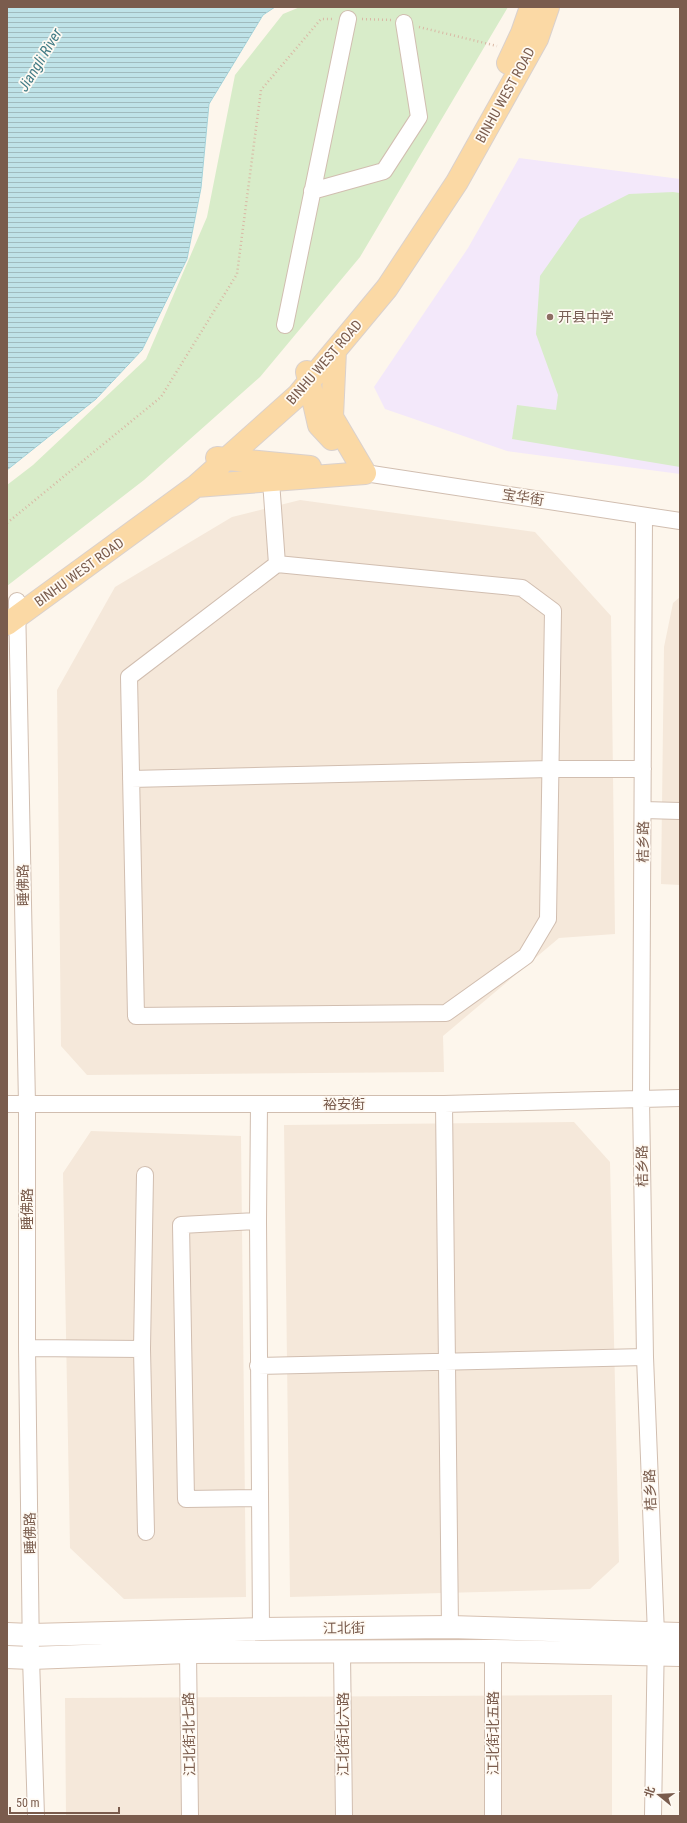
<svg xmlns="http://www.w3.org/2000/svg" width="687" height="1823" font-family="'Roboto Condensed','Noto Sans SC',sans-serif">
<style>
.residential{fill:#f5e8da}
.education{fill:#f3e8fa}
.green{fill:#d8ecc9}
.water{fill:url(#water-rules);stroke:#a5d3da}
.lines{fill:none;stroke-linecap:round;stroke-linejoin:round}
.street-casing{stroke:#d1beb0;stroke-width:18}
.secondary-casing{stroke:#d6c0b0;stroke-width:24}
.primary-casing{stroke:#dad1cd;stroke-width:24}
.path{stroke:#d9b8a5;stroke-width:2.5;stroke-dasharray:1 3;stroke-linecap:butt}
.street{stroke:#fff;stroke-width:16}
.secondary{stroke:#fff;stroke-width:22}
.primary{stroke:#fbd9a5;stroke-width:22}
.education-dot{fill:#8d6e63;stroke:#fffaf3;stroke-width:1.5}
.labels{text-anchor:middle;stroke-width:3.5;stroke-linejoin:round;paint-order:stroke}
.street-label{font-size:14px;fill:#7a5c4d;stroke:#fffaf3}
.education-label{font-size:14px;fill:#785e54;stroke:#fffaf3;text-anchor:start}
.water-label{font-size:15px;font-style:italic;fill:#437c86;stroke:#fffaf3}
</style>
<defs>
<pattern id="water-rules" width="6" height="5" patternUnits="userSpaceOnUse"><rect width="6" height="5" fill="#bfe3e8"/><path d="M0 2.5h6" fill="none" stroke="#a0bbbe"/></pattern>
</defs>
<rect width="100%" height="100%" fill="#fdf6ec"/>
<path class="residential" d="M 300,500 L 535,532 L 611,616 L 615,934 L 559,938 L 443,1036 L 444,1072 L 87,1075 L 61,1046 L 57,690 L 115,587 L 232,517 Z
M 680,597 L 680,885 L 661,884 L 664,647 L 673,603 Z
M 574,1122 L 610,1162 L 619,1562 L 590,1589 L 290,1597 L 284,1125 Z
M 91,1131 L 241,1136 L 246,1597 L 124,1599 L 70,1548 L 63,1173 Z
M 612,1695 L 612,1816 L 66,1816 L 65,1698 Z"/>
<path class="education" d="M 519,158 L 680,179 L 680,474 L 507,451 L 385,409 L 374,387 L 468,248 Z"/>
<path class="green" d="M 300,7 L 508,7 L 360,257 L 260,377 L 144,480 L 7,586 L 7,485 L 33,465 L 146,359 L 207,217 L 235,75 L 283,14 Z
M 673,192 L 680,193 L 680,467 L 512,439 L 517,405 L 556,410 L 558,395 L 536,334 L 540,276 L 580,219 L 629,194 Z"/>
<path class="water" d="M 7,7 L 275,7 L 263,15 L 209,104 L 201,188 L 187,259 L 142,350 L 96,399 L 7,470 Z"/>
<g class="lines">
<g class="street-casing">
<path id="street" d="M 312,191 L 384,171 L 419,117 L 404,23
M 285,325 L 348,19
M 365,473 L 680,521
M 271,481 L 277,564
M 644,516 L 641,1098 L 645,1357 L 656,1634 L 653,1816
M 277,564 L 522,588 L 553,611 L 548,919 L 526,956 L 446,1013 L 136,1016 L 129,677 Z
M 17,601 L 27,1104 L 27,1348 L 31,1658 L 36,1816
M 131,779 L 550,769 L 643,769
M 644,810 L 680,811
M 7,1104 L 444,1104 L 680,1098
M 259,1104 L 258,1221 L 261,1629
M 444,1104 L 450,1627
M 145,1175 L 142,1349 L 146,1532
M 258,1221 L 181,1225 L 186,1499 L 259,1498
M 27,1348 L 142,1349
M 258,1366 L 645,1357
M 493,1651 L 493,1816
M 188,1652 L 190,1816
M 342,1653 L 344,1816"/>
</g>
<g class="secondary-casing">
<path id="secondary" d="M 7,1634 L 31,1635 L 261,1629 L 450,1627 L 680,1634
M 7,1657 L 31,1658 L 188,1652 L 493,1651 L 680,1655"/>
</g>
<g class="primary-casing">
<path id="primary" d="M 508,63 L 522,33 L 531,7
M 335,351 L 332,417 L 365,473
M 307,372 L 319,425 L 332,439
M 217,458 L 310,467
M 196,486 L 365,473
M 7,624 L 196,486 L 298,395 L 387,288 L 457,182 L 537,39 L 548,7"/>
</g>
<path class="path" d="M 362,19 L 391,20
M 419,27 L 497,46
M 7,523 L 161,397 L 237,274 L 261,90 L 321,19 L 333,19"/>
<use href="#street" class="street"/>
<use href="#secondary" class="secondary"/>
<use href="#primary" class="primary"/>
</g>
<circle class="education-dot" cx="550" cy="317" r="4"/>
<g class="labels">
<g class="street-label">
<text transform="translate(505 95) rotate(-61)" y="5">BINHU WEST ROAD</text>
<text transform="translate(324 362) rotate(-49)" y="5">BINHU WEST ROAD</text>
<text transform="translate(523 497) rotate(9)" y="5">宝华街</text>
<text transform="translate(79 572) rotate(-36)" y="5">BINHU WEST ROAD</text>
<text transform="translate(643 842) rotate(-89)" y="5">桔乡路</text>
<text transform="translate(23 885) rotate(-91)" y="5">睡佛路</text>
<text x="344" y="1109">裕安街</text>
<text transform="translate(642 1166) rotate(-91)" y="5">桔乡路</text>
<text transform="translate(27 1209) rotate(-90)" y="5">睡佛路</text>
<text transform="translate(650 1490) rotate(-92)" y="5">桔乡路</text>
<text transform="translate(30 1533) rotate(-91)" y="5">睡佛路</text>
<text transform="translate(344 1628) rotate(-1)" y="5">江北街</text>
<text transform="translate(493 1733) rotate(-90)" y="5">江北街北五路</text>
<text transform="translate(189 1734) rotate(-91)" y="5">江北街北七路</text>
<text transform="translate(343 1734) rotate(-90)" y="5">江北街北六路</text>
</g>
<g class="education-label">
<text x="558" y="322">开县中学</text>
</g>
<g class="water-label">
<text transform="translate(40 60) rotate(-59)" y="5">Jiangli River</text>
</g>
</g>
<rect width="687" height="1823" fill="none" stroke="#7a5c4d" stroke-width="16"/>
<g transform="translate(659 1795) rotate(288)" stroke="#fffaf3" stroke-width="3" paint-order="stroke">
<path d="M0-3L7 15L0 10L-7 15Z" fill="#7a5c4d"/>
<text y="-6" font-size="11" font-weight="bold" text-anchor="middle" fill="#7a5c4d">北</text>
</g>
<path d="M10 1807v6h109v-6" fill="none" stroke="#7a5c4d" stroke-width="2"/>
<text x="16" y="1807" font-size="12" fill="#7a5c4d" stroke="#fffaf3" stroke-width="3" paint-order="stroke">50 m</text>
</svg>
